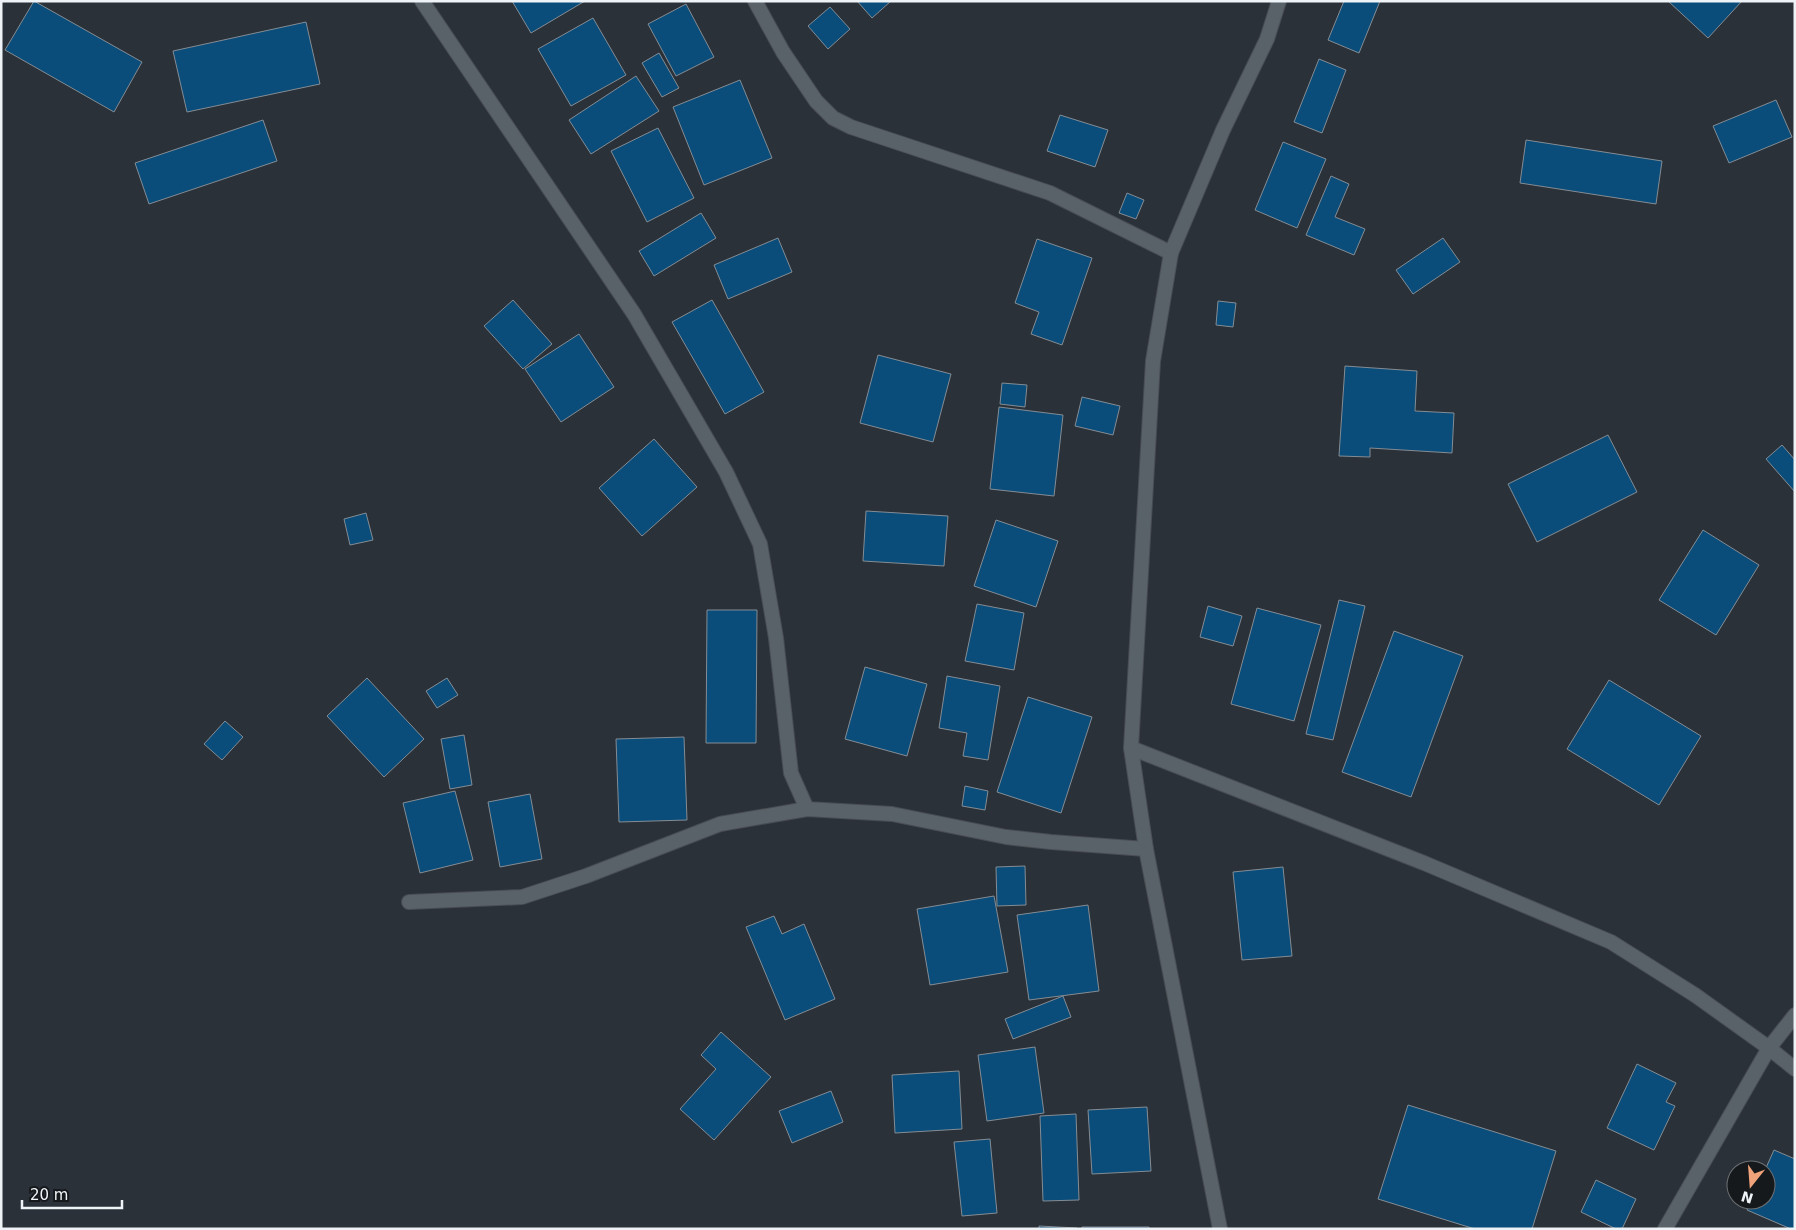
<svg xmlns="http://www.w3.org/2000/svg" width="1796" height="1230" font-family="'DejaVu Sans',sans-serif">
<style>
.building{fill:#0a4d7a;stroke:#848c94}
.lines{fill:none;stroke-linecap:round;stroke-linejoin:round}
.minor-casing{stroke:#484d53;stroke-width:16}
.tertiary-casing{stroke:#484d53;stroke-width:16}
.minor{stroke:#5a6269;stroke-width:14}
.tertiary{stroke:#5a6269;stroke-width:14}
</style>
<rect width="100%" height="100%" fill="#2a3138"/>
<path class="building" d="M 34,1 L 142,62 L 114,112 L 5,50 Z
M 512,1 L 585,1 L 531,33 Z
M 857,1 L 891,1 L 872,18 Z
M 1344,1 L 1380,1 L 1359,53 L 1328,40 Z
M 1668,1 L 1742,1 L 1708,38 Z
M 686,4 L 714,57 L 676,76 L 648,24 Z
M 830,7 L 850,29 L 828,49 L 808,26 Z
M 593,18 L 626,75 L 571,106 L 538,49 Z
M 306,22 L 320,84 L 187,112 L 173,51 Z
M 659,53 L 679,88 L 662,97 L 642,63 Z
M 1319,59 L 1346,70 L 1322,133 L 1294,122 Z
M 636,76 L 659,111 L 591,154 L 569,120 Z
M 740,80 L 772,158 L 704,185 L 673,107 Z
M 1776,100 L 1792,137 L 1729,163 L 1713,126 Z
M 1060,115 L 1108,130 L 1095,167 L 1047,151 Z
M 263,120 L 277,161 L 149,204 L 135,163 Z
M 658,128 L 694,198 L 647,222 L 611,151 Z
M 1526,140 L 1662,161 L 1656,204 L 1520,183 Z
M 1283,142 L 1326,159 L 1297,228 L 1255,210 Z
M 1331,176 L 1349,184 L 1335,217 L 1365,229 L 1354,255 L 1306,235 Z
M 1127,193 L 1144,200 L 1136,219 L 1119,213 Z
M 701,213 L 716,238 L 654,276 L 639,251 Z
M 778,238 L 792,272 L 728,299 L 714,265 Z
M 1443,238 L 1460,262 L 1413,294 L 1396,270 Z
M 1037,239 L 1092,258 L 1062,345 L 1031,334 L 1039,312 L 1015,303 Z
M 513,300 L 552,344 L 523,369 L 484,326 Z
M 712,300 L 764,392 L 725,414 L 672,322 Z
M 1218,301 L 1236,303 L 1233,327 L 1216,325 Z
M 579,334 L 614,387 L 561,422 L 525,369 Z
M 878,355 L 951,374 L 933,442 L 860,423 Z
M 1345,366 L 1417,371 L 1415,411 L 1454,413 L 1452,453 L 1370,448 L 1370,457 L 1339,456 Z
M 1002,383 L 1027,385 L 1025,407 L 1000,404 Z
M 1082,397 L 1120,406 L 1113,435 L 1075,426 Z
M 999,407 L 1063,415 L 1054,496 L 990,489 Z
M 1608,435 L 1637,492 L 1537,542 L 1508,484 Z
M 654,439 L 697,487 L 642,536 L 599,488 Z
M 1782,445 L 1795,460 L 1795,492 L 1766,459 Z
M 866,511 L 948,516 L 944,566 L 863,561 Z
M 366,513 L 373,540 L 350,545 L 344,519 Z
M 996,520 L 1058,541 L 1036,607 L 974,586 Z
M 1703,530 L 1759,565 L 1716,635 L 1659,600 Z
M 1339,600 L 1365,606 L 1333,740 L 1306,734 Z
M 977,604 L 1024,613 L 1014,670 L 965,661 Z
M 1208,606 L 1242,616 L 1233,646 L 1200,637 Z
M 1257,608 L 1321,625 L 1294,721 L 1231,704 Z
M 707,610 L 757,610 L 756,743 L 706,743 Z
M 1394,631 L 1463,656 L 1411,797 L 1342,772 Z
M 865,667 L 927,684 L 907,756 L 845,739 Z
M 947,676 L 1000,686 L 988,760 L 963,756 L 967,733 L 939,728 Z
M 367,678 L 424,739 L 384,777 L 327,716 Z
M 447,678 L 458,695 L 437,708 L 426,691 Z
M 1609,680 L 1701,736 L 1659,805 L 1567,749 Z
M 1028,697 L 1092,717 L 1061,813 L 997,792 Z
M 225,721 L 243,737 L 222,760 L 204,744 Z
M 464,735 L 472,785 L 450,789 L 441,739 Z
M 684,737 L 687,820 L 619,822 L 616,739 Z
M 965,786 L 988,791 L 985,810 L 962,806 Z
M 455,791 L 473,860 L 420,873 L 403,803 Z
M 530,794 L 542,859 L 500,867 L 488,802 Z
M 1025,866 L 1026,905 L 997,906 L 996,867 Z
M 1283,867 L 1292,956 L 1242,960 L 1233,872 Z
M 994,896 L 1008,972 L 930,985 L 917,909 Z
M 1088,905 L 1099,991 L 1029,1000 L 1017,915 Z
M 774,916 L 782,934 L 804,924 L 835,999 L 785,1020 L 746,927 Z
M 1063,996 L 1071,1017 L 1013,1039 L 1005,1019 Z
M 721,1032 L 771,1077 L 714,1140 L 680,1109 L 716,1069 L 701,1055 Z
M 1035,1047 L 1044,1113 L 987,1121 L 978,1055 Z
M 1637,1064 L 1676,1083 L 1666,1102 L 1675,1106 L 1654,1150 L 1607,1128 Z
M 959,1071 L 962,1129 L 895,1133 L 892,1075 Z
M 831,1091 L 843,1122 L 792,1143 L 779,1111 Z
M 1408,1105 L 1556,1151 L 1532,1229 L 1475,1229 L 1378,1199 Z
M 1147,1107 L 1151,1171 L 1092,1174 L 1088,1110 Z
M 1076,1114 L 1079,1200 L 1043,1201 L 1040,1116 Z
M 990,1139 L 997,1213 L 962,1216 L 954,1142 Z
M 1774,1150 L 1795,1159 L 1795,1229 L 1791,1229 L 1747,1210 L 1752,1200 L 1766,1200 L 1765,1170 Z
M 1596,1180 L 1636,1199 L 1622,1229 L 1616,1229 L 1581,1212 Z
M 1039,1226 L 1077,1228 L 1077,1229 L 1039,1229 Z
M 1082,1227 L 1149,1227 L 1149,1229 L 1082,1229 Z"/>
<g class="lines">
<g class="minor-casing">
<path id="minor" d="M 422,1 L 634,314 L 726,472 L 760,544 L 776,638 L 791,773 L 807,809
M 755,1 L 783,52 L 816,101 L 833,118 L 851,127 L 1050,193 L 1171,253
M 1131,748 L 1424,863 L 1611,942 L 1695,995 L 1769,1048 L 1795,1069
M 409,902 L 522,897 L 586,876 L 720,824 L 807,809 L 892,814 L 1006,837 L 1051,842 L 1146,849
M 1665,1229 L 1769,1048 L 1795,1015"/>
</g>
<g class="tertiary-casing">
<path id="tertiary" d="M 1220,1229 L 1146,849 L 1131,748 L 1153,361 L 1171,253 L 1223,130 L 1267,39 L 1279,1"/>
</g>
<use href="#minor" class="minor"/>
<use href="#tertiary" class="tertiary"/>
</g>
<rect width="1796" height="1230" fill="none" stroke="#eef3f7" stroke-width="5"/>
<g transform="translate(1751 1185) rotate(197)"><circle r="24" fill="#16191c" stroke="#6c7074"/>
<path d="M0-4L9 19L0 12L-9 19Z" fill="#f0a27a"/>
<text y="-8" font-size="14" font-weight="bold" text-anchor="middle" fill="#eef3f7">N</text>
</g>
<path d="M22 1200v8h100v-8" fill="none" stroke="#eef3f7" stroke-width="2.5"/>
<text x="30" y="1200" font-size="15" fill="#eef3f7" stroke="#16191c" stroke-width="4" paint-order="stroke">20 m</text>
</svg>
